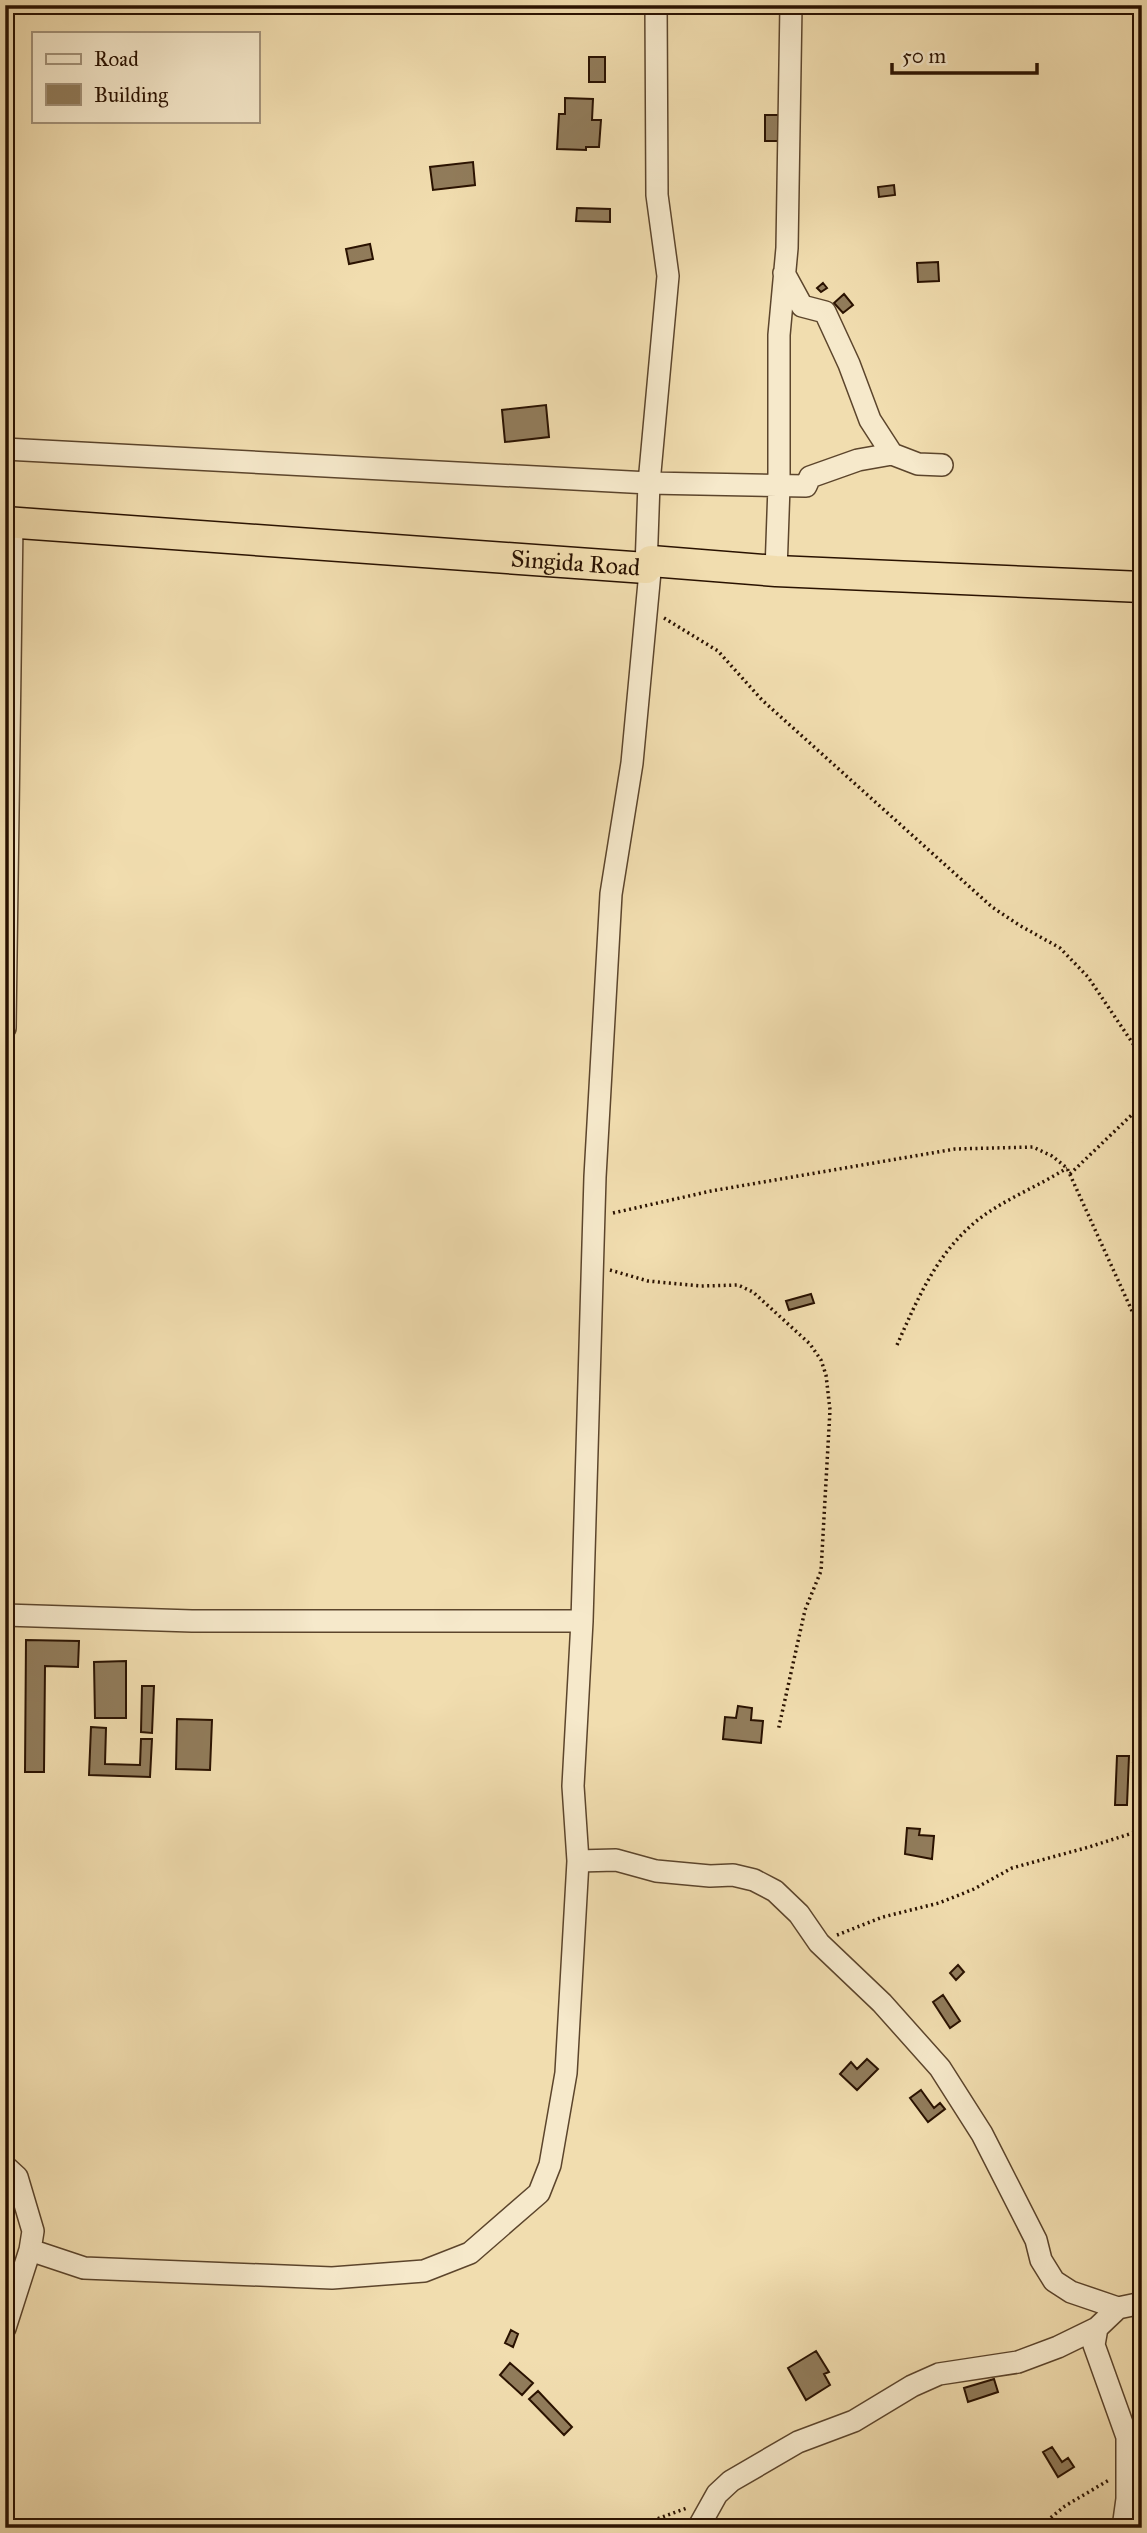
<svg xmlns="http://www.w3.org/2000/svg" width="1147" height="2533" font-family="'IM FELL Great Primer',serif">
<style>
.building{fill:#917c5b;stroke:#2a1201;stroke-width:2}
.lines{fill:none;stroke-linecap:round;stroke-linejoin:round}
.minor-casing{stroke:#5c452c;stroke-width:24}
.highway-casing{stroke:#2a1201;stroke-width:33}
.path{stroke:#2a1201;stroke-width:3.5;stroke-dasharray:2 3.5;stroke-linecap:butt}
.minor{stroke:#f6e9cb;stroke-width:21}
.highway{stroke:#f1ddaf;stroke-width:30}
.labels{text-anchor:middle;stroke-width:5;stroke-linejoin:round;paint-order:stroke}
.street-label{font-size:24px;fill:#2a1201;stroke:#f6e9cb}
</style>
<rect width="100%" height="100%" fill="#f1ddaf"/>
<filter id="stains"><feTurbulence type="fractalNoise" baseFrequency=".00286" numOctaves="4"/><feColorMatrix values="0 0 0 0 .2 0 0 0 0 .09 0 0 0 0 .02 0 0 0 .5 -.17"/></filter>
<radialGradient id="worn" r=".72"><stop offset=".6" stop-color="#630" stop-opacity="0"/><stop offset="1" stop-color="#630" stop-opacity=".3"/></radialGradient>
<path class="building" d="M 589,57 L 605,57 L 605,82 L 589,82 Z
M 565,98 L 593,99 L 592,120 L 601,120 L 599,147 L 586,147 L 586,150 L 557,149 L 559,114 L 565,114 Z
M 765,115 L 788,115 L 788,141 L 765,141 Z
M 473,162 L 475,185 L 433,190 L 430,167 Z
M 894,185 L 895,195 L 879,197 L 878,187 Z
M 577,208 L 610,209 L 610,222 L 576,221 Z
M 370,244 L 373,259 L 349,264 L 346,249 Z
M 938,262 L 939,281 L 918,282 L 917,263 Z
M 823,283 L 827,288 L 821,292 L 817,288 Z
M 844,294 L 853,305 L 843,313 L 834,303 Z
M 546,405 L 549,437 L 505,442 L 502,410 Z
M 1142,1142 L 1142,1159 L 1136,1160 L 1133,1143 Z
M 811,1294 L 814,1303 L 789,1310 L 786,1301 Z
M 26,1640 L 79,1641 L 78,1667 L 45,1666 L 44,1772 L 25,1772 Z
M 126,1661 L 126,1718 L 95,1718 L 94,1662 Z
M 142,1686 L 154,1686 L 152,1733 L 141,1732 Z
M 738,1706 L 752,1708 L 751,1720 L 763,1721 L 761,1743 L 723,1739 L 725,1717 L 736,1718 Z
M 177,1719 L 212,1720 L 210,1770 L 176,1769 Z
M 91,1727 L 106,1728 L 105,1764 L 140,1765 L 141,1739 L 152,1739 L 150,1777 L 89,1775 Z
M 1134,1754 L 1142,1754 L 1142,1763 L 1133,1762 Z
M 1117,1756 L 1129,1756 L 1127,1805 L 1115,1805 Z
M 907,1828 L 920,1829 L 919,1835 L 934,1836 L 932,1859 L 905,1854 Z
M 958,1965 L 964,1972 L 956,1980 L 950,1973 Z
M 943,1995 L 960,2021 L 950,2028 L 933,2002 Z
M 867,2059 L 878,2069 L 857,2090 L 840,2074 L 851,2062 L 857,2069 Z
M 921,2090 L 934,2108 L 940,2103 L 945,2109 L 928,2122 L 910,2098 Z
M 5,2216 L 13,2219 L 5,2244 Z
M 511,2330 L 518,2334 L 513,2347 L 505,2343 Z
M 816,2351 L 829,2372 L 824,2374 L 830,2385 L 806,2400 L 788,2368 Z
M 510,2363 L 533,2383 L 522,2395 L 500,2375 Z
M 994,2379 L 998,2392 L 968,2402 L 964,2388 Z
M 538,2391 L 572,2427 L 564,2435 L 529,2399 Z
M 1052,2447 L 1062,2462 L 1068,2458 L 1074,2467 L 1058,2477 L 1043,2452 Z"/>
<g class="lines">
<g class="minor-casing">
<path id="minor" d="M 784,273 L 802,306 L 825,312 L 849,364 L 870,420 L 892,454 L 918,464 L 942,465
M 5,449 L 649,483 L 806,486 L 810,477 L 858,460 L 892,454
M 651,561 L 632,763 L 611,894 L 595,1177 L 582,1621 L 573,1786 L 578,1861 L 616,1860 L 656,1871 L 710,1876 L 733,1875 L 754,1880 L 775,1891 L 799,1914 L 819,1943 L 882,2003 L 940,2068 L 982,2134 L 1036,2240 L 1041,2260 L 1054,2281 L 1071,2292 L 1118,2308 L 1142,2303
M 646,568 L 649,483 L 668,276 L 657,195 L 656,5
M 776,571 L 779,486 L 779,335 L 787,248 L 791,5
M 5,1028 L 12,523
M 5,1615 L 192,1621 L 582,1621
M 5,2166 L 17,2177 L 33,2231 L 30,2250 L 84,2268 L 332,2278 L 424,2271 L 470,2253 L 539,2193 L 550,2165 L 566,2073 L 578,1861
M 5,2328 L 30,2250
M 1097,2328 L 1094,2345 L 1127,2437 L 1127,2499 L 1123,2528
M 698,2528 L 717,2494 L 731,2481 L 798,2442 L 854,2421 L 912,2386 L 939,2374 L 1018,2362 L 1058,2347 L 1097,2328 L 1118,2308"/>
</g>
<g class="highway-casing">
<g id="highway">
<path id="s1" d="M 5,522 L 646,568 L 651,561 L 776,571 L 1142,587"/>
</g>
</g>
<path class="path" d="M 664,618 L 718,651 L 762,700 L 992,907 L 1019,925 L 1060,948 L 1088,977 L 1142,1057
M 1070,1174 L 1142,1105
M 613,1213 L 711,1191 L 955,1149 L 1033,1147 L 1052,1156 L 1067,1168 L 1142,1333
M 610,1270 L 648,1281 L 701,1286 L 738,1285 L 753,1292 L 810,1344 L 821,1360 L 826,1375 L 830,1410 L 821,1571 L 805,1610 L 778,1731
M 897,1345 C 918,1298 937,1252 979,1219 C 1005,1199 1039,1186 1067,1168
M 837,1935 L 883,1917 L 939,1903 L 974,1889 L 1012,1868 L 1089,1847 L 1142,1830
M 632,2528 L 687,2508
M 1038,2528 L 1065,2506 L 1109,2480"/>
<use href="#minor" class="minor"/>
<use href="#highway" class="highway"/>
</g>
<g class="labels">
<g class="street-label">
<text dy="8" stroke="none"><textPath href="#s1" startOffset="572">Singida Road</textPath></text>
</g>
</g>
<rect width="1147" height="2533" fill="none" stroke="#f1ddaf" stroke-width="28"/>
<rect x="7" y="7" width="1133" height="2519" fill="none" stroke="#2a1201" stroke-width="3.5"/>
<rect x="14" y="14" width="1119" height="2505" fill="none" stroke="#2a1201" stroke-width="2"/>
<rect x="32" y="32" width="228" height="91" fill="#f6e9cb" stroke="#a4937a" stroke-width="2"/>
<rect x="46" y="54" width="35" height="10" fill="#f6e9cb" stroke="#a4937a" stroke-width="2"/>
<text x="94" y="66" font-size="21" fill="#2a1201">Road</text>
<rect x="46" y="84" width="35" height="21" fill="#917c5b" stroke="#a4937a" stroke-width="2"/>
<text x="94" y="102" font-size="21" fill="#2a1201">Building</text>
<path d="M892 63v10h145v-10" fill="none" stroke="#2a1201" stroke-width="3.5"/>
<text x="902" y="63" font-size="21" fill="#2a1201" stroke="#f6e9cb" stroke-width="5" paint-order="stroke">50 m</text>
<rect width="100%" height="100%" filter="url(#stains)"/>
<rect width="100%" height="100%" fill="url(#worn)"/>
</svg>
